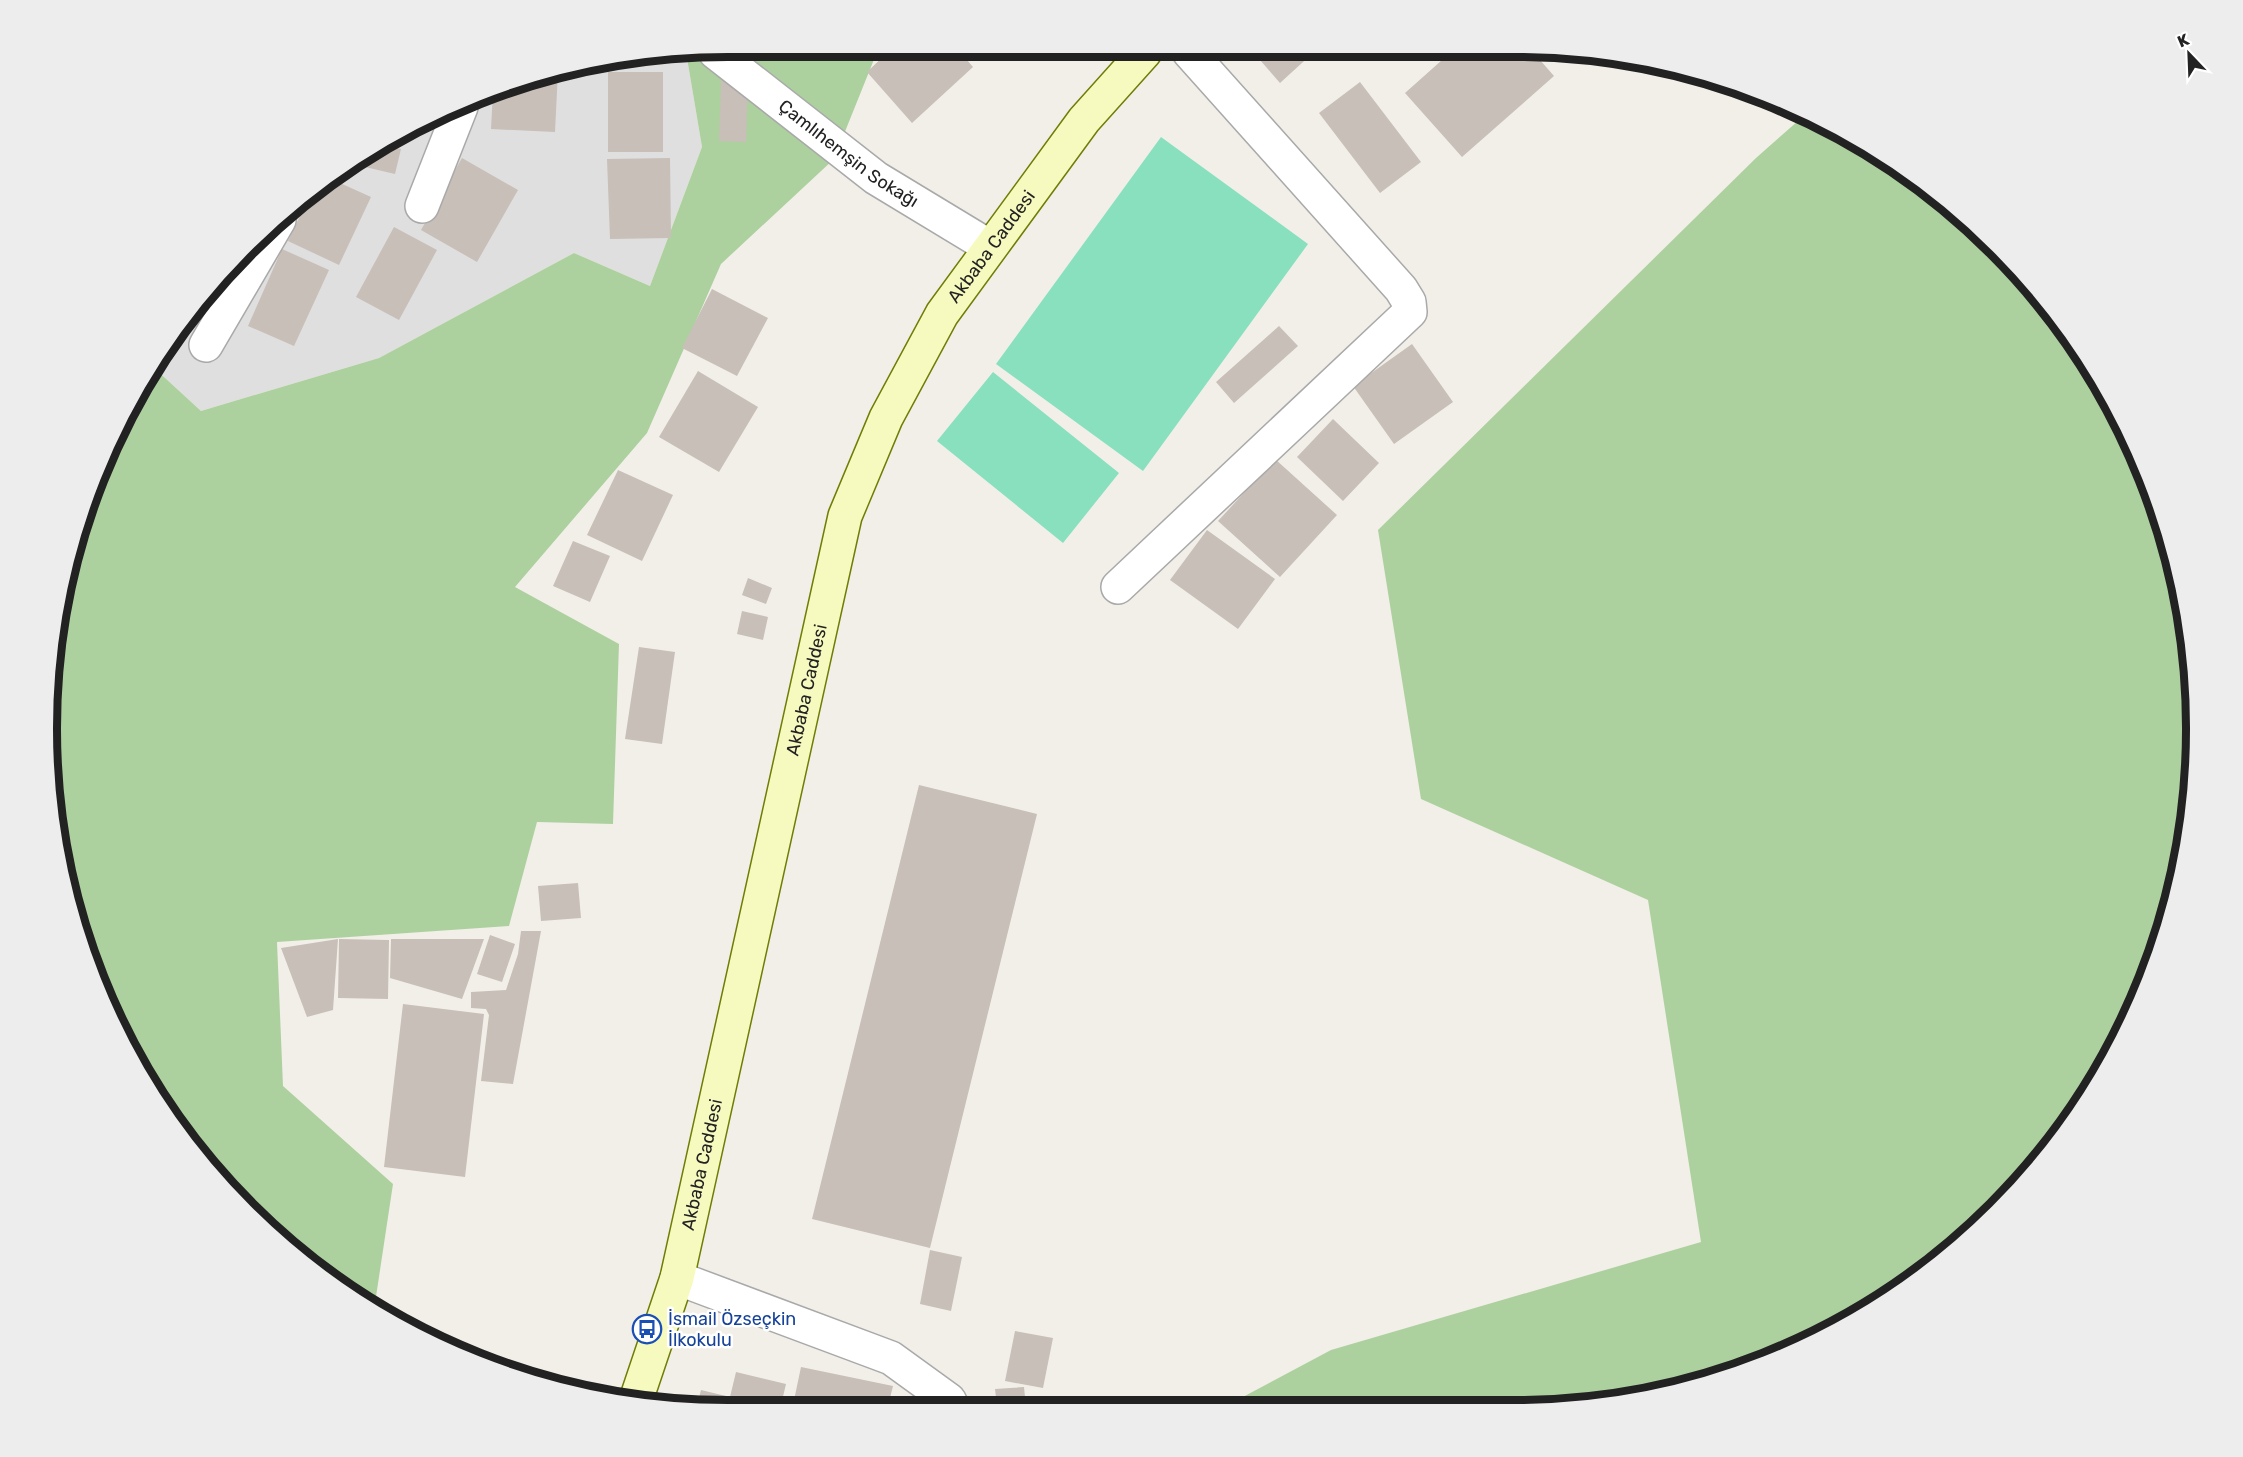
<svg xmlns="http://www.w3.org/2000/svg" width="2243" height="1457" font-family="Rubik,sans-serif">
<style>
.residential{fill:#e0dfdf}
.forest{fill:#add19e}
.pitch{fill:#88e0be}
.building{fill:#c7bfb8}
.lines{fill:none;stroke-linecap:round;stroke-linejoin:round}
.street-casing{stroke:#a9a9a9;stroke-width:36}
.secondary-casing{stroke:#707d05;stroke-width:36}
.street{stroke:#fff;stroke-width:33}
.secondary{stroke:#f7fabf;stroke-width:33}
.labels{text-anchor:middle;stroke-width:5;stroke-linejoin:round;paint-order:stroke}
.street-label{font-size:18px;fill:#222;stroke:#fff}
.transit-label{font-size:18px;fill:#164399;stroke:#fff;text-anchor:start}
.rim{fill:none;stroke:#222;stroke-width:8}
</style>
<rect width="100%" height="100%" fill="#f2efe9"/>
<path class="residential" d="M 639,52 L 686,52 L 702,147 L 650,286 L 574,253 L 379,358 L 201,411 L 152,366 L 188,313 L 247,246 L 349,162 L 510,83 Z"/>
<path class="forest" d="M 686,52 L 877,52 L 834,159 L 721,264 L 647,433 L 515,587 L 619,644 L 613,824 L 537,822 L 509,926 L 277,942 L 283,1086 L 393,1184 L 374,1310 L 279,1241 L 161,1107 L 99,990 L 70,905 L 48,773 L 48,684 L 83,509 L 138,388 L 152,366 L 201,411 L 379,358 L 574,253 L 650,286 L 702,147 Z
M 1807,113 L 1816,117 L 1964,216 L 2055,313 L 2126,427 L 2173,552 L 2195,684 L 2191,817 L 2160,947 L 2105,1069 L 2027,1178 L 1930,1269 L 1816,1340 L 1691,1387 L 1559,1409 L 1224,1407 L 1331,1350 L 1701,1242 L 1648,900 L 1421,799 L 1378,530 L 1756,158 Z"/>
<path class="pitch" d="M 1161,137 L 1308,244 L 1143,471 L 996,364 Z
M 993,372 L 1119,473 L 1063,543 L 937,441 Z"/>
<path class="building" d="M 888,52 L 960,52 L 973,67 L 912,123 L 867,72 Z
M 1253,52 L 1314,52 L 1280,83 Z
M 1451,52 L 1533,52 L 1554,76 L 1462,157 L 1405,93 Z
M 558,71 L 555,132 L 491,129 L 493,91 L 510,83 Z
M 608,72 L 663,72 L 663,152 L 608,152 Z
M 721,81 L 748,82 L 746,142 L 719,141 Z
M 1360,82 L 1421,162 L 1380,193 L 1319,113 Z
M 383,145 L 401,149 L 395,174 L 348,163 Z
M 462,158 L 518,190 L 477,262 L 421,230 Z
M 670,158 L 671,238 L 610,239 L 607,159 Z
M 329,178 L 371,197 L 339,265 L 288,241 L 311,193 Z
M 394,227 L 437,250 L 399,320 L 356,297 Z
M 282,249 L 329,270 L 294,346 L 248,326 Z
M 712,289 L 768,318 L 737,376 L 682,348 Z
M 1279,326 L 1298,346 L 1234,403 L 1216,382 Z
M 1412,344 L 1453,402 L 1394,444 L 1353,386 Z
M 698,371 L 758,407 L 719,472 L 659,437 Z
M 1333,419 L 1379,463 L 1343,501 L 1297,457 Z
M 1275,459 L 1337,515 L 1280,577 L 1218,521 Z
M 618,470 L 673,495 L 642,561 L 587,535 Z
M 1207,530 L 1275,579 L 1238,629 L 1170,580 Z
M 573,541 L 610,556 L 590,602 L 553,586 Z
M 748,578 L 772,588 L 766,604 L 742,595 Z
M 742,611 L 768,617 L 763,640 L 737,634 Z
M 639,647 L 675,652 L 662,744 L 625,739 Z
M 919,785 L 1037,814 L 930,1248 L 812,1219 Z
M 578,883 L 581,918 L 541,921 L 538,886 Z
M 521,931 L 541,931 L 513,1084 L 481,1081 L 489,1015 L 486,1009 L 471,1008 L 471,992 L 506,990 L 518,954 Z
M 490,935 L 515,944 L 502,982 L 477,974 Z
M 338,939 L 333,1010 L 307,1017 L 281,948 Z
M 339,939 L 389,940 L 388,999 L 338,998 Z
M 391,939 L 484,939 L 462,999 L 390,978 Z
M 2140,992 L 2133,1009 L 2129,1017 L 2121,1004 Z
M 403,1004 L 484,1014 L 465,1177 L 384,1167 Z
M 930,1250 L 962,1257 L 951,1311 L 920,1304 Z
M 1015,1331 L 1053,1338 L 1043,1388 L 1005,1381 Z
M 801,1367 L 893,1386 L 888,1406 L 793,1405 Z
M 736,1372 L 786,1384 L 781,1405 L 697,1405 L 701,1390 L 730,1397 Z
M 1024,1387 L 1026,1407 L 997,1406 L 995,1389 Z"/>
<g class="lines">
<g class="street-casing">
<g id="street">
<path id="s1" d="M 715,52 L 876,178 L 990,247"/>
<path d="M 422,206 L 461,107"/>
<path d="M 206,345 L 279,220"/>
<path d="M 1118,587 L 1410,312 L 1409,302 L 1401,289 L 1189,52"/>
<path d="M 677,1278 L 891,1358 L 949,1400 L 952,1406"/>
</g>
</g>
<g class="secondary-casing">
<g id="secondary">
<path id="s2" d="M 635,1403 L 677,1278 L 845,516 L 886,418 L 942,314 L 1084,120 L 1145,52"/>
</g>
</g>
<use href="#street" class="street"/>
<use href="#secondary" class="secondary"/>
</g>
<defs>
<g id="bus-ring" transform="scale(1.5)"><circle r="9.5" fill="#fff" stroke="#1a4fb4" stroke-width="1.5"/><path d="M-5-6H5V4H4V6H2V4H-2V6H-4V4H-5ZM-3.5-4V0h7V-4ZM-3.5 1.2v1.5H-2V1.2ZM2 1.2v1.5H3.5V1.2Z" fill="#1a4fb4"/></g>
</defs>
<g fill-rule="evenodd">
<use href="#bus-ring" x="647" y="1329"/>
</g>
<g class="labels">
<g class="street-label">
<text dy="6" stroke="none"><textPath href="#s1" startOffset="168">Çamlıhemşin Sokağı</textPath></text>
<text dy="6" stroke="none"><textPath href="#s2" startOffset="1220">Akbaba Caddesi</textPath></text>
<text dy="6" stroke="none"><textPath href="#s2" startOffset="734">Akbaba Caddesi</textPath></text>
<text dy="6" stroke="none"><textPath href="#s2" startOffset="248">Akbaba Caddesi</textPath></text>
</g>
<g class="transit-label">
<text x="668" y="1325">İsmail Özseçkin<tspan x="668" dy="21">İlkokulu</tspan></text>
</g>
</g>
<path d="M0 0H2243V1457H0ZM728 57H1515A671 671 0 0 1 2186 728V729A671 671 0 0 1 1515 1400H728A671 671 0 0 1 57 729V728A671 671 0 0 1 728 57Z" fill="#ededed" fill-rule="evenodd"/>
<path class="rim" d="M728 57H1515A671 671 0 0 1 2186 728V729A671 671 0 0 1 1515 1400H728A671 671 0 0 1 57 729V728A671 671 0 0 1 728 57Z"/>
<g transform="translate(2189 54) rotate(337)" stroke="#ffffff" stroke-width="4.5" paint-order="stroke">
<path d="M0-4.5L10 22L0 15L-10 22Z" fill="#222222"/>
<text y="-9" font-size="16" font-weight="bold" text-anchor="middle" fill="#222222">K</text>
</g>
</svg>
